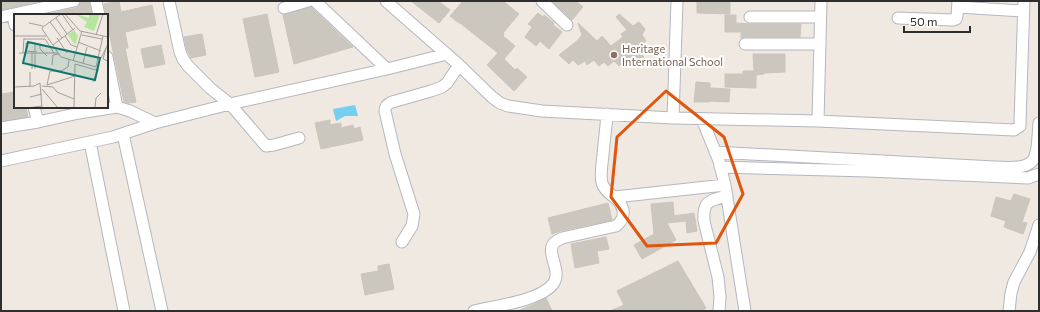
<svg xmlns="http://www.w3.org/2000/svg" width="1040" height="312" font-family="Commissioner,sans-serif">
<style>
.water{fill:#75cff0}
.building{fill:#cbc7bf;stroke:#cbc5ba}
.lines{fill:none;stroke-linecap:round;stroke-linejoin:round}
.minor-casing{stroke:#b4b7c1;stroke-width:13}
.minor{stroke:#fff;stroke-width:11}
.marked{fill:none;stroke:#df570e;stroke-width:3;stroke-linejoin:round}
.education-dot{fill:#8d6e63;stroke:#fff;stroke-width:1.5}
.labels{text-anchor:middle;stroke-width:4;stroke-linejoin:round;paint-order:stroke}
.education-label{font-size:11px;fill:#785e54;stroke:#fff;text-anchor:start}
.inset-road{fill:none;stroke:#a29e99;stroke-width:1}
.view{fill:#0f766e;fill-opacity:0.15;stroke:#0f766e;stroke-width:2}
.inset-edge{fill:none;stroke:#2e2e2e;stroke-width:2}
</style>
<rect width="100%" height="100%" fill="#efe9e1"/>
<path class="water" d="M 355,105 L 358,116 L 345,116 L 336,121 L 333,109 Z"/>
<path class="building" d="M 1,1 L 41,1 L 1,10 Z
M 81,1 L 89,1 L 92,15 L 43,15 L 76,8 L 79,6 Z
M 119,1 L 121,12 L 152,5 L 156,25 L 125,32 L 128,48 L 125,48 L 136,102 L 129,103 L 124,102 L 107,23 L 107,15 L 106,15 L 104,4 Z
M 411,1 L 438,1 L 450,10 L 439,23 Z
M 463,1 L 503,1 L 519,14 L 503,33 L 504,34 L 503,36 L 515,46 L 504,59 L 515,70 L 517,68 L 527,77 L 514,91 L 487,65 L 498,53 L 460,23 L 459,23 L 450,16 Z
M 552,1 L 576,1 L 583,7 L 572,20 Z
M 697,1 L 730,1 L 730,14 L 697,13 Z
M 311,7 L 353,47 L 294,64 L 283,15 Z
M 538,13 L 543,17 L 544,15 L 554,23 L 553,25 L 562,32 L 549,49 L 540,41 L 536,46 L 525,37 L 532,27 L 528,24 Z
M 267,14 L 279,72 L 255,77 L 243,19 Z
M 619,14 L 633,26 L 639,22 L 645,29 L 642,35 L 646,41 L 643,44 L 646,48 L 641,54 L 644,57 L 636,63 L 633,61 L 630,64 L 627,61 L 619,66 L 614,61 L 608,66 L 604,62 L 599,66 L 594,60 L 587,65 L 585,61 L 578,65 L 573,60 L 569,64 L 559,55 L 578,40 L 582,35 L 578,23 L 597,41 L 602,36 L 611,46 L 623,37 L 621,34 L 627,30 L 616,17 Z
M 725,15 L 736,15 L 736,23 L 750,24 L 801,24 L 800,37 L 745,37 L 741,38 L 741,32 L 725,32 Z
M 202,34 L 206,55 L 191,58 L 187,50 L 184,37 Z
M 161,45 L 165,64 L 145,68 L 141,49 Z
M 753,54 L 785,54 L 785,72 L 764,73 L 764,74 L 756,75 L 756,88 L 725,87 L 725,74 L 743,74 L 743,71 L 754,71 Z
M 696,82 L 710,83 L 710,88 L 730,89 L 729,102 L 709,101 L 709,102 L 694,102 Z
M 15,92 L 15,107 L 26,107 L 28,117 L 3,121 L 1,112 L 1,94 Z
M 330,120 L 330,125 L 341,123 L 341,128 L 353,125 L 354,129 L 360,127 L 363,140 L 321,149 L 315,123 Z
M 1014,194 L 1030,199 L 1022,222 L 1027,223 L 1023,234 L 1004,227 L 1006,221 L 991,216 L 996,197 L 1011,201 Z
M 673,202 L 674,216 L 694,213 L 697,231 L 687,233 L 686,221 L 667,223 L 676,240 L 642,259 L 634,245 L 654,234 L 651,204 Z
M 608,203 L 612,220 L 560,231 L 552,234 L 548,218 Z
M 606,237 L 609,249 L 597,251 L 599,263 L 575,268 L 571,244 Z
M 678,261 L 706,308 L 702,311 L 610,311 L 624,305 L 617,291 Z
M 389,264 L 394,289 L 365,295 L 361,274 L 378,271 L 378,266 Z
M 546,298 L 552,311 L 518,311 L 541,301 Z"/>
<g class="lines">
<g class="minor-casing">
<path id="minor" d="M 96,1 L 99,15
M 169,1 L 180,52 L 183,59 L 188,66 L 210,88 L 230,104 L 266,146 L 274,145 L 299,138
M 315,1 L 387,69
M 386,1 L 459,65 L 492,97 L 500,103 L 508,106 L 542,111 L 673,118 L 818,121 L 1014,130 L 1020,126 L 1020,122 L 1024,1
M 542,1 L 567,25
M 958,7 L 1023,11
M 284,8 L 308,1
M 13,15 L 15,25
M 1,17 L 74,1
M 750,17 L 820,17
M 898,18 L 953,20 L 956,19 L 957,16 L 958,1
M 745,44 L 819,44
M 107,57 L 117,107
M 34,107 L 38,122
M 673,118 L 677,1
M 702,119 L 719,161 L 725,185 L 745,311
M 818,121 L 821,1
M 1,128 L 38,122 L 79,113 L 117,107 L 130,111 L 155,123
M 123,134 L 162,311
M 90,142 L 124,311
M 715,152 L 994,167 C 1038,169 1036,165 1039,123
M 1,161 L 113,137 L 155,123 L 230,104 L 387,69 L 447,54
M 720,167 L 868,171 L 1028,178 L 1039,174
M 615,197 L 725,185
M 402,242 L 412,226 L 414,214 L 395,154 L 385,111 C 385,106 387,104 392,102 L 431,91 L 442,87 L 447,83 L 459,65
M 474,311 C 494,306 540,301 553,284 C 563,271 545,253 554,243 C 556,241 560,239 562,238 L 616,226 C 622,221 624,217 623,210 C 619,195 606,196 602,183 C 600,175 602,164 603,155 C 604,142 606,128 607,114
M 719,311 L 720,297 L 718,277 L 704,221 C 703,200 709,201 727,196
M 1009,311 L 1011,293 L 1014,282 L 1030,252 L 1039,225"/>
</g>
<use href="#minor" class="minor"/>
</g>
<path class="marked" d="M 666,91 L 724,137 L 743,194 L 716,243 L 647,246 L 611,197 L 617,137 Z"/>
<circle class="education-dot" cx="614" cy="55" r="4"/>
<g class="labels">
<g class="education-label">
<text x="622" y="53">Heritage<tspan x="622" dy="13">International School</tspan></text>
</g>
</g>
<g transform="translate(14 14)">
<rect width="94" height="94" fill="#efe9e1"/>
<path d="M 61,0 L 75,4 L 75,0 L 86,0 L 80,17 L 70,13 L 73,8 ZM 60,16 L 64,22 L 61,31 L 54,21 Z" fill="#b6e59e"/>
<path class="inset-road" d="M 48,0 L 59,16M 51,0 L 66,17 L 94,23M 42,4 L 53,20M 36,8 L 48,24M 15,9 L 29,12M 29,13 L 28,15 L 47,43 L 82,53 L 89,22M 29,13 L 47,0M 68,21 L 88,25M 82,21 L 89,0M 0,22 L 32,22M 51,22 L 57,31 L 63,33M 43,24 L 53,39M 10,25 L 31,25 L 40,39M 64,28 L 87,37M 26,30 L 26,35 L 33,42M 39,31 L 61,14M 92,34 L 89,45 L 94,47M 21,37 L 21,29 L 12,29 L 12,37 L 23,38M 5,39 L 44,39M 9,39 L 10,24M 71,40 L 85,43M 87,44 L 94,30M 55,45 L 54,53 L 47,57 L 36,57 L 33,71 L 61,62M 59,47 L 68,17M 69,49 L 73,33M 61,50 L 82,56 L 85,51M 38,51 L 39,41 L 45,40M 18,55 L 18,39M 21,55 L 21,39M 16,58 L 16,73M 79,68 L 84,56M 28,72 L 39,73 L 43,78 L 60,85M 0,73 L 20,72 L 26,69 L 28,94M 28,75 L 44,94M 16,83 L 28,80M 13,94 L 28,92M 60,94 L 61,50M 81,94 L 82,84 L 87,79"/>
<path class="view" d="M 14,28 L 86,44 L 81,66 L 9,49 Z"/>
<rect width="94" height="94" class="inset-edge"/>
</g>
<rect width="1040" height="312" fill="none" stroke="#2e2e2e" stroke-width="4"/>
<path d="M904 26v6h66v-6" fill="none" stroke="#2e2e2e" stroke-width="2"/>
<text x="910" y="26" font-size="12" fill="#2e2e2e" stroke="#ffffff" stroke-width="3" paint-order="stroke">50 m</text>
</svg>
